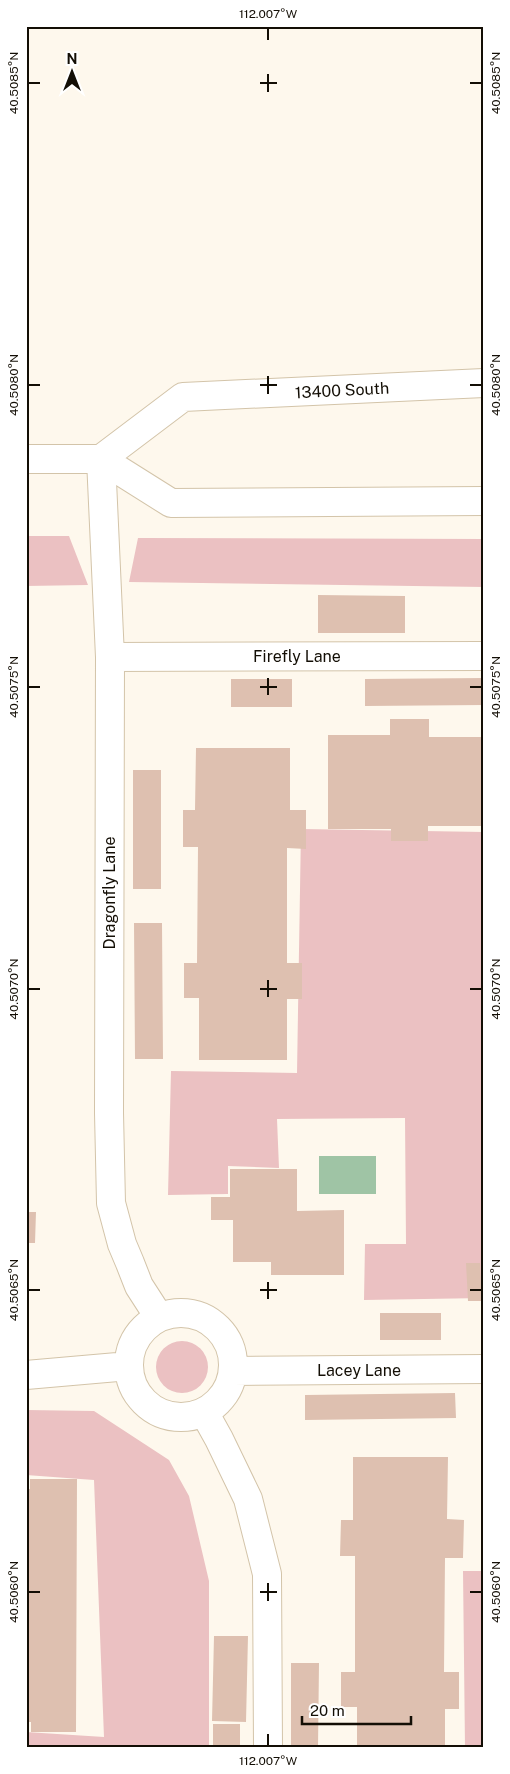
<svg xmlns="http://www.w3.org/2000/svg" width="510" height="1774" font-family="'Public Sans',sans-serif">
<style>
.green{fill:#ebc1c2}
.water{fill:#9fc4a5}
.building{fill:#dec0b0}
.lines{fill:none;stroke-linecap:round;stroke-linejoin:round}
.minor-casing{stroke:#d3c4a9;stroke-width:30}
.major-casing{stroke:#d3c4a9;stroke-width:30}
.minor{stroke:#fff;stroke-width:28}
.major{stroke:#fff;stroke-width:28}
.ticks{fill:none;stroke:#130e05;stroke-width:2}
.labels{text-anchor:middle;stroke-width:4.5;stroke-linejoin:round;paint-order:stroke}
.street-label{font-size:16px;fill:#130e05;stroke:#fff}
.neatline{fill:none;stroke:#130e05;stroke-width:2}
.ticks-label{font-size:12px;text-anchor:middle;fill:#130e05}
</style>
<rect width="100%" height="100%" fill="#fef8ed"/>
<path class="green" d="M 26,536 L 69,536 L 88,585 L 26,586 Z
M 138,538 L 484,539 L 484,587 L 129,582 Z
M 301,829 L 484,832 L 484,1298 L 364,1300 L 365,1244 L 406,1244 L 405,1118 L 277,1119 L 279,1168 L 228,1166 L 228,1194 L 168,1195 L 171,1071 L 297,1073 Z
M156 1367a26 26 0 1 1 52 0a26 26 0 1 1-52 0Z
M 26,1410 L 94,1411 L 169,1460 L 189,1496 L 209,1581 L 209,1748 L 26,1748 L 26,1732 L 104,1737 L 94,1480 L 26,1475 Z
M 463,1571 L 484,1571 L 484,1748 L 465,1748 Z"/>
<path class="water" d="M 319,1156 L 376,1156 L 376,1194 L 319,1194 Z"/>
<path class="building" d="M 318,595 L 405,596 L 405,633 L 318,633 Z
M 484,678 L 484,705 L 365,706 L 365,679 Z
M 231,679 L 292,679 L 292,707 L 231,707 Z
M 390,719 L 429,719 L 429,737 L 484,737 L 484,826 L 428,826 L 428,841 L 391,841 L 391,829 L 328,829 L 328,735 L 390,735 Z
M 196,748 L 290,748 L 290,810 L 306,810 L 306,849 L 287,848 L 287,963 L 302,963 L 302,999 L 287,999 L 287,1060 L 199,1060 L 199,998 L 184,998 L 184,963 L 197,963 L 198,847 L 183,847 L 183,810 L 195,810 Z
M 133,770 L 161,770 L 161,889 L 133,889 Z
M 134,923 L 162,923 L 163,1059 L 135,1059 Z
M 230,1169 L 297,1169 L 297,1211 L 344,1210 L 344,1275 L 271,1275 L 271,1262 L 233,1262 L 233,1220 L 211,1220 L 211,1197 L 230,1197 Z
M 26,1212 L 36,1212 L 35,1243 L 26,1243 Z
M 466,1263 L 480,1263 L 482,1301 L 468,1301 Z
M 380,1313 L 441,1313 L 441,1340 L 380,1340 Z
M 455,1393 L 456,1418 L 305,1420 L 305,1395 Z
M 353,1457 L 448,1457 L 447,1519 L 464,1520 L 463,1558 L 445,1558 L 444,1672 L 459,1672 L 459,1709 L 445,1709 L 445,1748 L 357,1748 L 357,1707 L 341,1707 L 341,1672 L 355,1672 L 355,1556 L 340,1556 L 341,1520 L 353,1520 Z
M 30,1479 L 77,1479 L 76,1732 L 31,1732 L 31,1722 L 26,1722 L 26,1489 L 30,1489 Z
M 214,1636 L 248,1636 L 246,1722 L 212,1721 Z
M 291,1663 L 319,1663 L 318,1748 L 291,1748 Z
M 213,1724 L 240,1724 L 240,1748 L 213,1748 Z"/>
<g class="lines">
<g class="minor-casing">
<path id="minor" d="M 101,459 L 110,657 L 109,1113 L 111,1203 L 122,1244 L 130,1263 L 139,1286 L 159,1317
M 110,657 L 484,656
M129 1365a52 52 0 1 1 104 0a52 52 0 1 1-104 0Z
M 234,1371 L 484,1369
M 26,1375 L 129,1366
M 204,1412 L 219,1439 L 248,1499 L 267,1574 L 268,1748"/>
</g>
<g class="major-casing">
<path id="major" d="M 26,459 L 101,459 L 171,503 L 484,501
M 101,459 L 183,397 L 484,383"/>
</g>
<use href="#minor" class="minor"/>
<use href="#major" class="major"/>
</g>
<path class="ticks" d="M 268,28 L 268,40M 268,74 L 268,92M 28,83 L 40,83M 260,83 L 277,83M 470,83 L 482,83M 268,376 L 268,394M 28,385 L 40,385M 260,385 L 277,385M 470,385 L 482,385M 268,678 L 268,695M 28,687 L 40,687M 260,687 L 277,687M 470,687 L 482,687M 268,980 L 268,997M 28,989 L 40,989M 260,989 L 277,989M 470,989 L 482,989M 268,1282 L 268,1299M 28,1290 L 40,1290M 260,1290 L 277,1290M 470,1290 L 482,1290M 268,1583 L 268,1601M 28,1592 L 40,1592M 260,1592 L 277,1592M 470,1592 L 482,1592M 268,1734 L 268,1746"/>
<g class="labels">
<g class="street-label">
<text transform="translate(342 390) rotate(-3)" y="6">13400 South</text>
<text x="297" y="662">Firefly Lane</text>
<text transform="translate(109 893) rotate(-90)" y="6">Dragonfly Lane</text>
<text x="359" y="1376">Lacey Lane</text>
</g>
</g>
<rect width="510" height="1774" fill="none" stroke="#ffffff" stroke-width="55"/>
<g transform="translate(72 72)" stroke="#ffffff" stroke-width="4" paint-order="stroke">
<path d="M0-4L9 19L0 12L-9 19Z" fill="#130e05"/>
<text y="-8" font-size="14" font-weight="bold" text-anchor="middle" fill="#130e05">N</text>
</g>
<path d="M302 1716v8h109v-8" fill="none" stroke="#130e05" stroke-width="2.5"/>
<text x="310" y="1716" font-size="15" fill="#130e05" stroke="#ffffff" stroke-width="4" paint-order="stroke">20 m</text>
<rect x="28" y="28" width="454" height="1718" class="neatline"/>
<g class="ticks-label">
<text x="268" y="18">112.007°W</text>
<text transform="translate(14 83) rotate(-90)" y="4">40.5085°N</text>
<text transform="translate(496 83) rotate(-90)" y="4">40.5085°N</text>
<text transform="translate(14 385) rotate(-90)" y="4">40.5080°N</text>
<text transform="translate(496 385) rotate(-90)" y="4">40.5080°N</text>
<text transform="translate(14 687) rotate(-90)" y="4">40.5075°N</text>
<text transform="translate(496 687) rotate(-90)" y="4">40.5075°N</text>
<text transform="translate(14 989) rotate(-90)" y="4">40.5070°N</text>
<text transform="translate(496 989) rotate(-90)" y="4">40.5070°N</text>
<text transform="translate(14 1290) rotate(-90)" y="4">40.5065°N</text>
<text transform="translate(496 1290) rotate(-90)" y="4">40.5065°N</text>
<text transform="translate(14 1592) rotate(-90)" y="4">40.5060°N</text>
<text transform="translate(496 1592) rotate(-90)" y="4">40.5060°N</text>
<text x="268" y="1765">112.007°W</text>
</g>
</svg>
